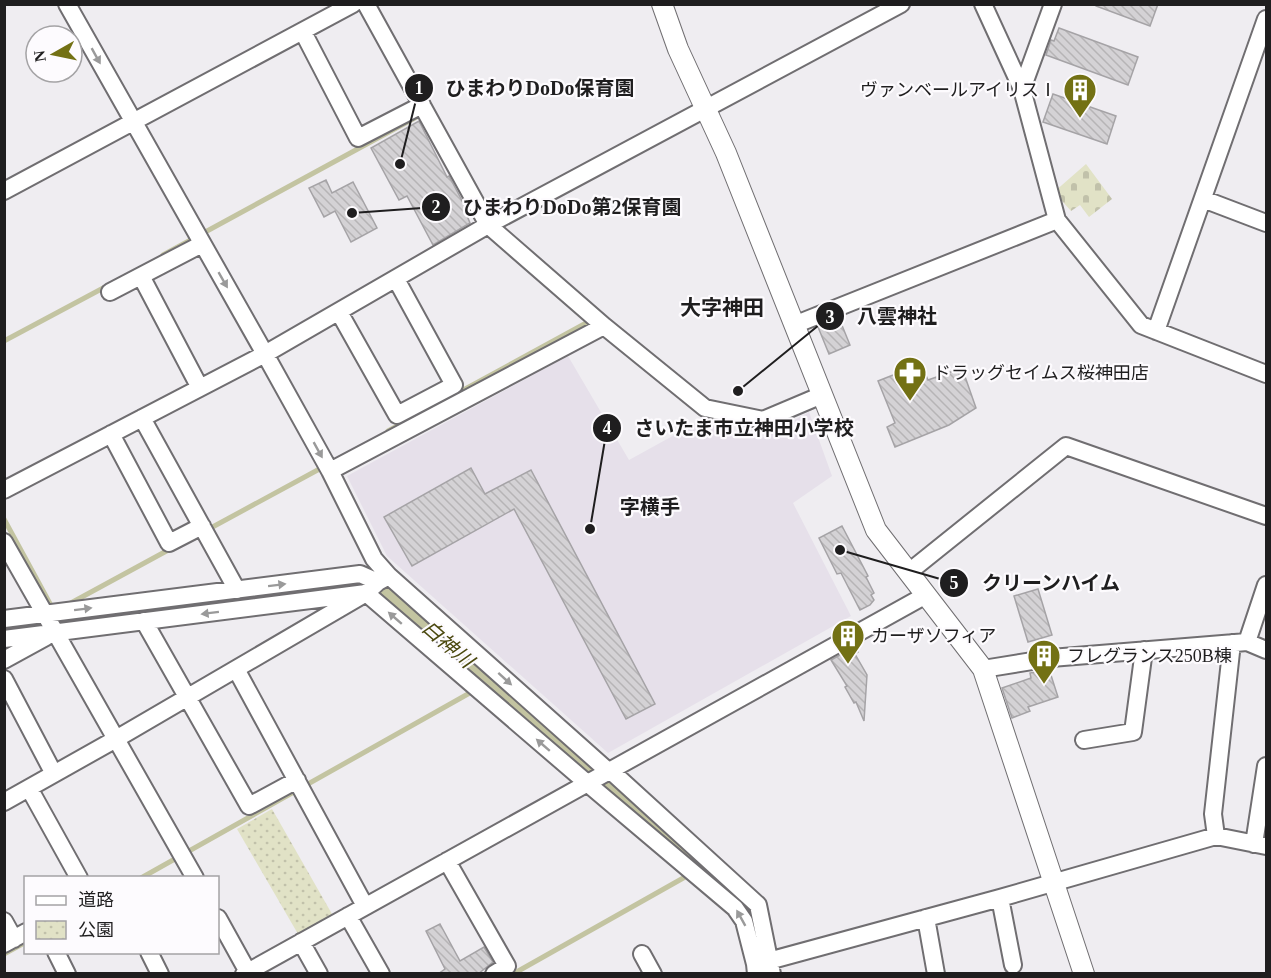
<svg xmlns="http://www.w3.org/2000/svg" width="1271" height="978" font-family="'Times New Roman','Noto Sans JP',serif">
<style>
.built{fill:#e6e0ea}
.cemetery{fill:url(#cemetery-stones)}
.park{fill:url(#park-dots)}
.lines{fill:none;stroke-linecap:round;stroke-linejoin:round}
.stream{stroke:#c3c4a1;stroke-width:5}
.river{stroke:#c3c4a1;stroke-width:30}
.building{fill:url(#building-back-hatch);stroke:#a5a3a6;stroke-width:1.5}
.minor-casing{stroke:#706e71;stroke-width:20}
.tertiary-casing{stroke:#706e71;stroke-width:22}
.minor{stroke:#fff;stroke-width:16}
.tertiary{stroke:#fff;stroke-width:20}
.oneway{fill:#9a9a9a}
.labels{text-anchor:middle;stroke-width:4.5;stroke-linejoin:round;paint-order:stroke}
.poi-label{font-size:18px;fill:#1f1e1f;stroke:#fdfbfe;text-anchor:start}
.neighbourhood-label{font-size:20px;font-weight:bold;fill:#1f1e1f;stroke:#fdfbfe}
.water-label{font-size:20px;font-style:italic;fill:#4a480e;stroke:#fdfbfe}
.quarter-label{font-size:21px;font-weight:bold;fill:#1f1e1f;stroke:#fdfbfe}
.leader{fill:none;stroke:#1f1e1f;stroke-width:2}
.callout-dot{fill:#1f1e1f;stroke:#fdfbfe;stroke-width:2}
.mark-label{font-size:18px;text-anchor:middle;font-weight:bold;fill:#fff}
.callout-label{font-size:20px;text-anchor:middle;font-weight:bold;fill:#1f1e1f;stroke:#fdfbfe;stroke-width:4.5;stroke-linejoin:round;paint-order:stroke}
</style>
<defs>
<pattern id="cemetery-stones" width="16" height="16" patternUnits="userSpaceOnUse" patternTransform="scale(1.5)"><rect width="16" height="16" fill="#e1e2c6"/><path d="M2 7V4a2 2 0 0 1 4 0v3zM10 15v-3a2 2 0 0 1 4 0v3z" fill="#c1c1aa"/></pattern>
<pattern id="park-dots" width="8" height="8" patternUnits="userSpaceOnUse" patternTransform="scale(1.5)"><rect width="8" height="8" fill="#e1e2c6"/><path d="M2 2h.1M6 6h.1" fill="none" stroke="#c1c1aa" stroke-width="1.8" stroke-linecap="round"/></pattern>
<pattern id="building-back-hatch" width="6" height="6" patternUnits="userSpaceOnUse" patternTransform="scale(1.5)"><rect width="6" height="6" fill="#d4d2d5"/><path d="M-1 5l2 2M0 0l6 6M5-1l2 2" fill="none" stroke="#b6b4b6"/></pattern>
</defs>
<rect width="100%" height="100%" fill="#efedf1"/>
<path class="built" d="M 568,356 L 629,460 L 698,422 L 760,439 L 809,412 L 832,476 L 793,503 L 851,616 L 608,753 L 387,556 L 347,476 Z"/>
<path class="cemetery" d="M 1086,164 L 1112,199 L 1089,217 L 1080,205 L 1071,211 L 1054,192 Z"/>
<path class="park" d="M 272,809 L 332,914 L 298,934 L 237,829 Z"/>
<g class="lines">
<path class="stream" d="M 163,255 L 422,114
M 4,341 L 107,286
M 388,431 L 588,322
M 4,519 L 60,622
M 207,530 L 325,466
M 69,604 L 172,548
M 141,878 L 491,681
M 4,954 L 26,942
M 513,974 L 701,868"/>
<path class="river" d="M 4,628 L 372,584 L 394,596 L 579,758 L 646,821 L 746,906 L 756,931 L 760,952"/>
</g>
<path class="building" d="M 1096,4 L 1158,4 L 1150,26 L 1096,6 Z
M 1059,28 L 1138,57 L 1128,85 L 1046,55 L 1051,40 L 1054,41 Z
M 1053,94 L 1116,116 L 1107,144 L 1043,122 Z
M 419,121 L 447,177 L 449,176 L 467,210 L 465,211 L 470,223 L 433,245 L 407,196 L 399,200 L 371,148 Z
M 326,180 L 332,193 L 353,182 L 377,228 L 351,242 L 335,211 L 324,217 L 309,188 Z
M 839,318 L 850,345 L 829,354 L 818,327 Z
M 921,364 L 928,380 L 962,368 L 976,408 L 949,425 L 895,447 L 887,427 L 895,423 L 878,381 Z
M 471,468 L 485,494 L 531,470 L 655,704 L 626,719 L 514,509 L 412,566 L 384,517 Z
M 842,526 L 868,576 L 866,577 L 874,593 L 871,595 L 874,600 L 870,605 L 860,610 L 841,573 L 837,574 L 819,538 Z
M 1038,589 L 1052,635 L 1028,642 L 1014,596 Z
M 854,647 L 858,652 L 855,654 L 867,675 L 864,721 L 856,702 L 854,703 L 845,687 L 847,686 L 831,660 Z
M 1049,669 L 1058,697 L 1028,707 L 1030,711 L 1012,718 L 1002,688 L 1031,678 L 1030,673 Z
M 440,924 L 460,961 L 484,947 L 493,962 L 478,974 L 438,974 L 445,969 L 426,931 Z"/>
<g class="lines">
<g class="minor-casing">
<path id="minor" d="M 67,4 L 265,354 L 330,471 L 374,559 L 389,576 L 608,771 L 612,772 L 758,905 L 772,974
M 366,4 L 488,225 L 604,326 L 705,408 L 763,420 L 822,395
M 983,4 L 1022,89 L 1057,220 L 1141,325 L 1266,374
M 303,32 L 358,138 L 422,105
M 1022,89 L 1053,4
M 4,191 L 353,4
M 1203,199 L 1266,223
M 141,276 L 200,388
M 110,292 L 202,244
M 339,312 L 397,415 L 454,385 L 396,279
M 794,325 L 1057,220
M 1156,331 L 1266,19
M 142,418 L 237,590
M 111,434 L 169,543 L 202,526
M 330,471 L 604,326
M 4,490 L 265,354 L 488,225 L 901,4
M 4,542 L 195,878
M 909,572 L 1066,446 L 1266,516
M 4,619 L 360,574 L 378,582
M 144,621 L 249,806 L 297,780
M 4,639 L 366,593 L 587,783 L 735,908 L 744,921 L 755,964 L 756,974
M 1247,642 L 1266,650
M 4,660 L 46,637
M 236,669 L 365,906
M 983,669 L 1051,658 L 1247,642 L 1266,585
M 4,679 L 54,774
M 1084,740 L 1133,732 L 1144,650
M 29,788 L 79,878
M 4,802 L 116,739 L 366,593 L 378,582 L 389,576
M 1216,836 L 1213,814 L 1232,643
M 1254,844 L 1266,766
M 447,861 L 507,966 L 494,974
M 1000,898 L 1013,965
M 348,916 L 381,974
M 218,918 L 249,974
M 926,918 L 936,974
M 4,921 L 14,939
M 301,942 L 319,974
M 4,944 L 26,932
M 56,952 L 67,974
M 149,952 L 160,974
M 642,954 L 653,974
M 761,963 L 1000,898 L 1216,836 L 1266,846
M 244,974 L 926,595"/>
</g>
<g class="tertiary-casing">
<path id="tertiary" d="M 662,4 L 678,49 L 726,153 L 876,530 L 983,669 L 1084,974"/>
</g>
<use href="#minor" class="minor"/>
<use href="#tertiary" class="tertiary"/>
</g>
<defs><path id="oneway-solid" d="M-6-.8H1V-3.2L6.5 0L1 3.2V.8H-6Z" transform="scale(1.5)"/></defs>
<g class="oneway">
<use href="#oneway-solid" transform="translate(96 56) rotate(61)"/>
<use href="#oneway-solid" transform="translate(223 280) rotate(60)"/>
<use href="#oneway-solid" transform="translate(318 450) rotate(61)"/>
<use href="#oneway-solid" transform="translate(277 585) rotate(-7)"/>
<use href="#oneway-solid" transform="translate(83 609) rotate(-7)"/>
<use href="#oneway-solid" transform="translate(210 613) rotate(173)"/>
<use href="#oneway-solid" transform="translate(395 618) rotate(-139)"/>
<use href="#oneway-solid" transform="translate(505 679) rotate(42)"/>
<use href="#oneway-solid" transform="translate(543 745) rotate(-139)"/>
<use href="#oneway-solid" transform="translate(741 918) rotate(-119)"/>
</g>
<defs>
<g id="building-pin" transform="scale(1.725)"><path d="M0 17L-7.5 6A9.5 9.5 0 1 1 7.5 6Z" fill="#737114" stroke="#fdfbfe"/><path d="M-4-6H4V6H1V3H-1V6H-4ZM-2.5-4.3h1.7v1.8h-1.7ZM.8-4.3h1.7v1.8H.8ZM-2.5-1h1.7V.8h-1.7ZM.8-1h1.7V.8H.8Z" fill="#fff"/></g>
<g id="pharmacy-pin" transform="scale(1.725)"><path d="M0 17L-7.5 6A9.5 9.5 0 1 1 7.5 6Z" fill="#737114" stroke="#fdfbfe"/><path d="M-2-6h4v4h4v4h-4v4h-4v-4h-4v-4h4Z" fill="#fff"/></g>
</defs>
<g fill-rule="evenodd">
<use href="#building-pin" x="1080" y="90"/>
<use href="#pharmacy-pin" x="910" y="373"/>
<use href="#building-pin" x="848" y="636"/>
<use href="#building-pin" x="1044" y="656"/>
</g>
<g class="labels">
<g class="poi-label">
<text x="1057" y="96" text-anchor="end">ヴァンベールアイリスⅠ</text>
<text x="933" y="379">ドラッグセイムス桜神田店</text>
<text x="871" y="642">カーザソフィア</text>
<text x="1067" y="662">フレグランス250B棟</text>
</g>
<g class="neighbourhood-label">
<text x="650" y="514">字横手</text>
</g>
<g class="water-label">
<text transform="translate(448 644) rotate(41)" y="7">白神川</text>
</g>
<g class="quarter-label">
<text x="722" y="315">大字神田</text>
</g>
</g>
<path class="leader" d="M400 164L419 88M352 213L436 207M738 391L830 316M590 529L607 428M840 550L954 583"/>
<g class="callout-dot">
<circle cx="400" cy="164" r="6"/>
<circle cx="352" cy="213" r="6"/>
<circle cx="738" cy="391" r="6"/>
<circle cx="590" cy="529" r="6"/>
<circle cx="840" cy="550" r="6"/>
<circle cx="419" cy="88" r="15"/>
<circle cx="436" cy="207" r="15"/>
<circle cx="830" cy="316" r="15"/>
<circle cx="607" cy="428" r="15"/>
<circle cx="954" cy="583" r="15"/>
</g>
<g class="mark-label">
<text x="419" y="94">1</text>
<text x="436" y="213">2</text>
<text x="830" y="323">3</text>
<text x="607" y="434">4</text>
<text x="954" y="589">5</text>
</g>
<g class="callout-label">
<text x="540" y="95">ひまわりDoDo保育園</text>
<text x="572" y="214">ひまわりDoDo第2保育園</text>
<text x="897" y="323">八雲神社</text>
<text x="744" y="435">さいたま市立神田小学校</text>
<text x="1051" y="590">クリーンハイム</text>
</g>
<rect width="1271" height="978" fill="none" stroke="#1f1e1f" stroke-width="12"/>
<rect x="24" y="876" width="195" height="78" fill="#fdfbfe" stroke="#a4a3a5" stroke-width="1.5"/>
<rect x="36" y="896" width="30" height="9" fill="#ffffff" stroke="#a4a3a5" stroke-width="1.5"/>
<text x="78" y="906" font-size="18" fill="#1f1e1f">道路</text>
<rect x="36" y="921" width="30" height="18" fill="url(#park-dots)" stroke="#a4a3a5" stroke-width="1.5"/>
<text x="78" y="936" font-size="18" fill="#1f1e1f">公園</text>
<g transform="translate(54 54) rotate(261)"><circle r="28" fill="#fdfbfe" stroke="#a4a3a5" stroke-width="1.5"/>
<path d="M0-4.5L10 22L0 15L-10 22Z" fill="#737114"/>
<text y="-9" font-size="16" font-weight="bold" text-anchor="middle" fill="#1f1e1f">N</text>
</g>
</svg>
